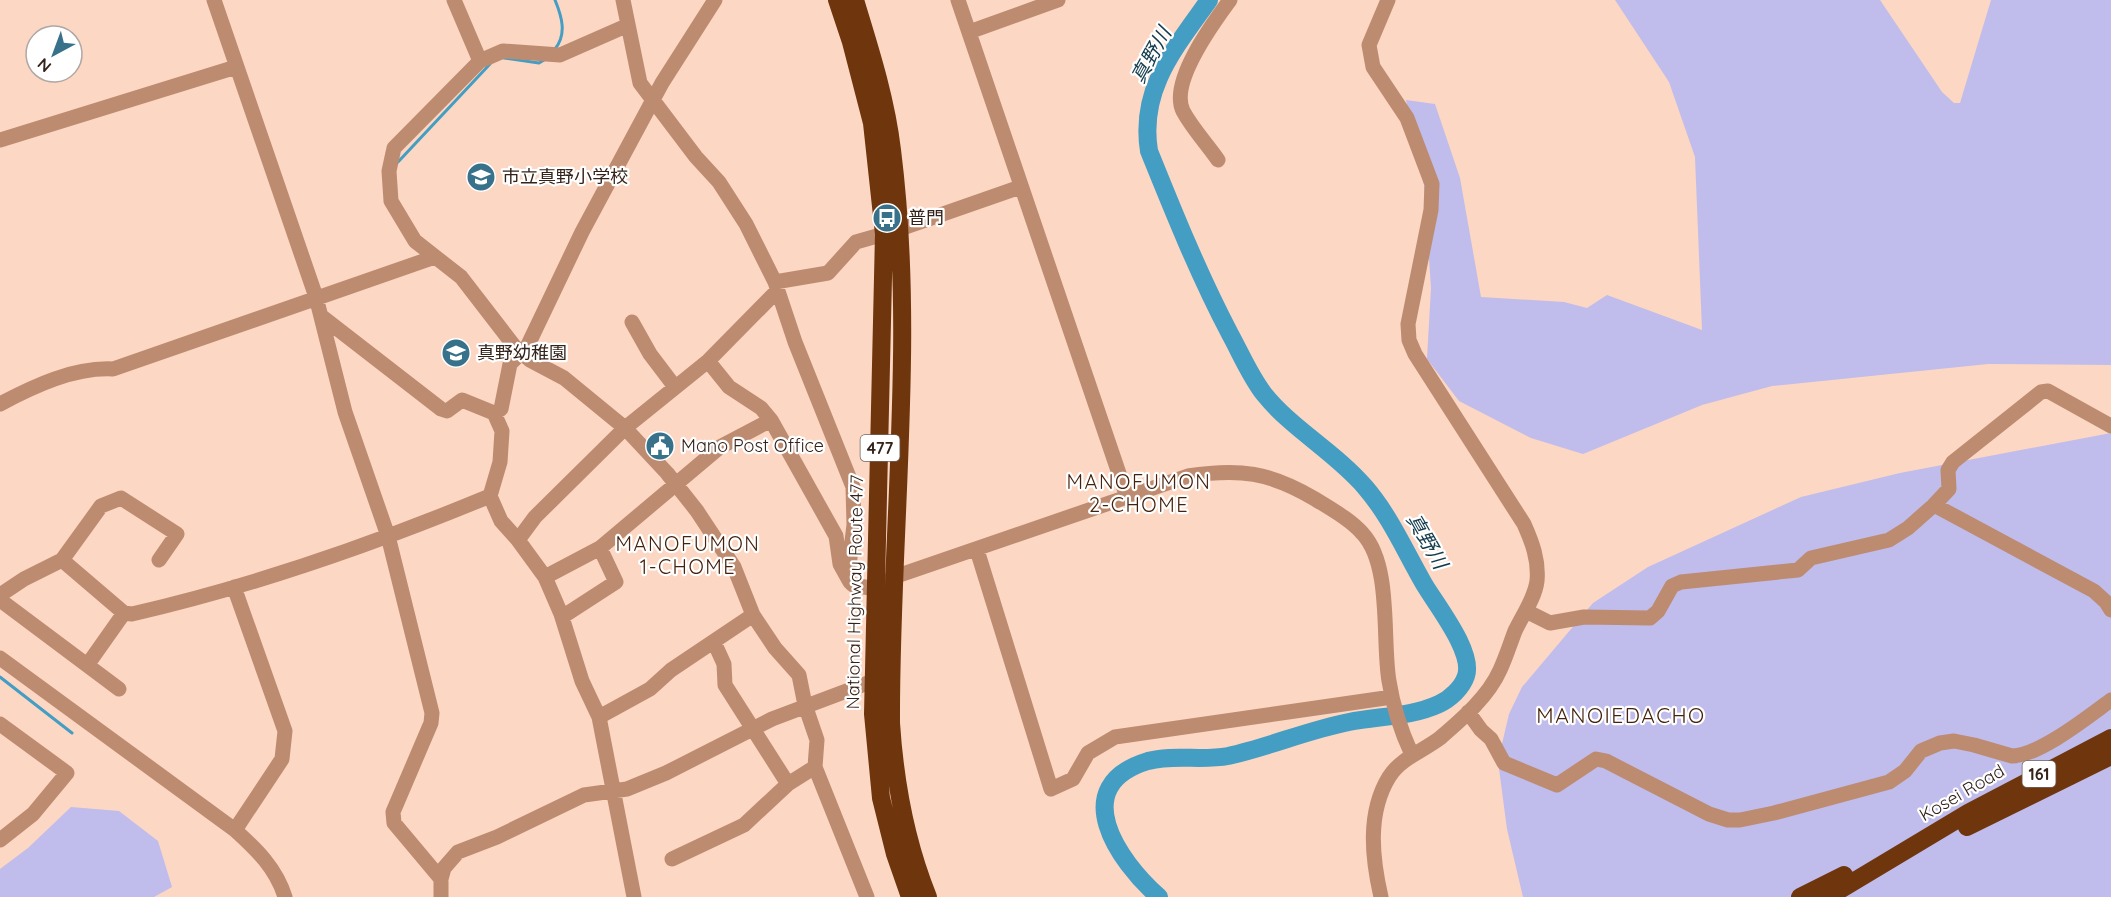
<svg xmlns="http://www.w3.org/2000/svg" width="2111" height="897" font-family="Quicksand,'Noto Sans JP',sans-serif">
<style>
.green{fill:#c0bceb}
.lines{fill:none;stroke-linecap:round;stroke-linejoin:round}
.stream{stroke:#449dc3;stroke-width:3}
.river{stroke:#449dc3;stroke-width:18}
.minor{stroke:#bd8b70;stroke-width:15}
.highway{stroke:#6f350d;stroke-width:18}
.labels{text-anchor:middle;stroke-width:4.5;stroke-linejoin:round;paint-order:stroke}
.shield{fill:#fff;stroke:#71655f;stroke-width:1.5}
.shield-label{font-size:16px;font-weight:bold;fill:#34231a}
.poi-label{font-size:18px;fill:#34231a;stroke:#fff;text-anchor:start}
.street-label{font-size:18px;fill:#34231a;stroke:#fff}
.water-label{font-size:20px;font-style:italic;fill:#143c4c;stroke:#fff}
.neighbourhood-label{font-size:20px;letter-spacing:1.5px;fill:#45220d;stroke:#fff}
.quarter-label{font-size:21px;letter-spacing:1.5px;fill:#45220d;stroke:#fff}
</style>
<rect width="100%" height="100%" fill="#fcd7c3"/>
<path class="green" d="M 1615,0 L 1880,0 L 1942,92 L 1954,103 L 1960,103 L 1991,0 L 2111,0 L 2111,365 L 1988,364 L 1772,386 L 1702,405 L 1583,454 L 1531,438 L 1459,401 L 1427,359 L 1431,288 L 1424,185 L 1406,100 L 1435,104 L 1460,178 L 1481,297 L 1564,302 L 1587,308 L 1607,295 L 1702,330 L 1695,157 L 1669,82 Z
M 2111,433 L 2111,897 L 1523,897 L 1507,829 L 1498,761 L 1509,714 L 1522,687 L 1593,603 L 1648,567 L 1801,497 L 1900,473 Z
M 71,807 L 119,811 L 158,841 L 172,887 L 154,897 L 0,897 L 0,869 L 28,848 Z"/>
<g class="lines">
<path class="stream" d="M 555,0 C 562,17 567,34 555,49
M 504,58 L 539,63 L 544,60
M 398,162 L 490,64
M 0,677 L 72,733"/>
<path class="river" d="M 1159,897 C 1118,861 1066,786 1148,761 C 1173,754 1202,761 1228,756 C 1269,747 1308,730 1349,722 C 1379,716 1411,717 1439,704 C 1450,699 1462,688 1466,676 C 1474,652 1437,606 1424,584 C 1405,551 1390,516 1365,487 C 1335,452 1292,429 1264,394 C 1250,376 1241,354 1230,334 C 1199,275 1174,213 1149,151 C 1139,89 1175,48 1209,0"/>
<path class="minor" d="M 214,0 L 316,297 L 345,412 L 388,536 L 432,713 L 431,723 L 393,812 L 394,823 L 441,879
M 454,0 L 480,61
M 623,0 L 640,83 L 696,157 L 719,182 L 746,224 L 775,282 L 795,342 L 853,487 L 854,525 L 848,574
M 958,0 L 1127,497
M 626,26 L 560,55 L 503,51 L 480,61 L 394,148 L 389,171 L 391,201 L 415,241 L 461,277 L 515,347 L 530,360 L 564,378 L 625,428 L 667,473 L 697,511 L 734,567 L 753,615 L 775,648 L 799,675 L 805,705 L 817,740 L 815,767 L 867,897
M 969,32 L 1058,0
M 0,140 L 236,67
M 1218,160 C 1207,144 1192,128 1183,111 C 1169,82 1213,23 1230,0
M 900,229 L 1020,187
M 775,282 L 828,273 L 856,242 L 884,234
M 321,316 L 441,409 L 447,411 L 462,400 L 494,413 L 501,409 L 510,364 L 527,347 L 582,232 L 662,83 L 715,0
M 632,322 L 650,354 L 675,387
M 708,361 L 729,387 L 761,408 L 771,420
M 0,404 C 34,386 74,367 113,369 L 435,257
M 494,413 L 502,431 L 500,462 L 490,496 L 501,521 L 518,540 L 545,577 L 561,614 L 582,681 L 599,717 L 634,897
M 1934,505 L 1949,489 L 1948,470 L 1953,462 L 2041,392 L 2048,391 L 2111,426
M 518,540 L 535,517 L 625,428 L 708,361 L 777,291
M 977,550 L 1051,789 L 1073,779 L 1088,753 L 1115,737 L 1392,697
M 62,560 L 101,506 L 121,498 L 177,534 L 159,560
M 545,577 L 600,548 L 720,447 L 771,420 L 836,536 L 840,564 L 850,582 L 853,585 L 876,589 L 894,577 L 1188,476 C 1239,468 1270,472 1315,499 C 1331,509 1351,520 1363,534 C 1392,566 1382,640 1389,681 C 1393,707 1401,731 1412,755
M 234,587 L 285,731 L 282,759 L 235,830
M 0,595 L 24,579 L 62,560 L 124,613 L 88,664
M 0,600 L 119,689
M 1526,611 L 1550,623 L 1584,617 L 1650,618 L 1658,611 L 1672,586 L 1681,582 L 1798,570 L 1811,558 L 1889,540 L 1908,528 L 1934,505 L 2094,591 L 2106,602 L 2111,610
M 124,613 L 132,614 C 254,586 374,544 490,496
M 562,617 L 616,582 L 600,548
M 714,642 L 724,664 L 725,685 L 788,784
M 0,658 L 235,830 C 257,850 276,868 285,897
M 1468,712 L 1481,730 L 1491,739 L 1504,763 L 1557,785 L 1596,759 L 1606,761 L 1709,814 L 1728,820 L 1740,820 L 1774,813 L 1889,782 L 1905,771 L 1921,751 L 1940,743 L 1954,741 L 1974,745 L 2012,756 C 2039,756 2089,716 2111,700
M 599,717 L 650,689 L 671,670 L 753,615
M 0,724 L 67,773 L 33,814 L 0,840
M 672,859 L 744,825 L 788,784 L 815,767
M 441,897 L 441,879 L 444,868 L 458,852 L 497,837 L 584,795 L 627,789 L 666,773 L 772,719 L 873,681
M 1381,897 C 1372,858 1367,813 1389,777 C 1401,758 1423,751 1440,738 C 1462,719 1488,697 1500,670 C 1506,657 1510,644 1515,631 C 1522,616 1535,598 1537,581 C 1539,560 1532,542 1524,524 L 1415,354 L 1409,340 L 1408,324 L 1431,210 L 1432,184 L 1407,118 L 1373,67 L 1369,45 L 1388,0"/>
<path class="highway" d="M 837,0 L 851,42 L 872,123 L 884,234 L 873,714 L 881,798 L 895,854 L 910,897
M 855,0 C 870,49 886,99 892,150 C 916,339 890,533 891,723 C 895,784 905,840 928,897
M 1967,827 L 2111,756
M 1800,897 L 1844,875
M 1828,897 L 1968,813 L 2111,738"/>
</g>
<defs>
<g id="school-disc" transform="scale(1.5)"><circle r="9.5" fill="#38718a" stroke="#fff"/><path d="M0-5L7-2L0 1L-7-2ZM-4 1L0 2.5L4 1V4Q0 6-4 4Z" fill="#fff"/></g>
<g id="bus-disc" transform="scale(1.5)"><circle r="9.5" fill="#38718a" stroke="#fff"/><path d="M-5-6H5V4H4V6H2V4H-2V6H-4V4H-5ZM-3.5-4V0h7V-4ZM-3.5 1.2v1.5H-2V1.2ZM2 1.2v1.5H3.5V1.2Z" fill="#fff"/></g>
<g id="civic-disc" transform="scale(1.5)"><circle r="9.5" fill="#38718a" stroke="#fff"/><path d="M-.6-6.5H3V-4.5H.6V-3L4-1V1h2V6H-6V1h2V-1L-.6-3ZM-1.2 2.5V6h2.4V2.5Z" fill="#fff"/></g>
</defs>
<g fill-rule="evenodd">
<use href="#school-disc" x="481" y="177"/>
<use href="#bus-disc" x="887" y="218"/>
<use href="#school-disc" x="456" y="353"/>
<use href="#civic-disc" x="660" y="446"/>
</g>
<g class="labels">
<g class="shield">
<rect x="860.5" y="435" width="39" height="26" rx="4.5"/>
<rect x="2022.5" y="761" width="33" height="26" rx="4.5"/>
</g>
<g class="shield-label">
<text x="880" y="454">477</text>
<text x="2039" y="780">161</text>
</g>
<g class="poi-label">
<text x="502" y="183">市立真野小学校</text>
<text x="908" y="224">普門</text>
<text x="477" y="359">真野幼稚園</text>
<text x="681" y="452">Mano Post Office</text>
</g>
<g class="street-label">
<text transform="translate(855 592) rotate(-89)" y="6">National Highway Route 477</text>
<text transform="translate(1962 793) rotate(-30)" y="6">Kosei Road</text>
</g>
<g class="water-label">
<text transform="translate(1151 55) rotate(-61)" y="7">真野川</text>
<text transform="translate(1427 541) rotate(60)" y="7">真野川</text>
</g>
<g class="neighbourhood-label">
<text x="1139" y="489">MANOFUMON<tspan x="1139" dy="23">2-CHOME</tspan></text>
<text x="688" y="551">MANOFUMON<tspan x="688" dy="23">1-CHOME</tspan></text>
</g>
<g class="quarter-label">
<text x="1621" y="723">MANOIEDACHO</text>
</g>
</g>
<g transform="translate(54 54) rotate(221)"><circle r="28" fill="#ffffff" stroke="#aea7a3" stroke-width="1.5"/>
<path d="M0-4.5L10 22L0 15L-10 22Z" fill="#38718a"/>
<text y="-9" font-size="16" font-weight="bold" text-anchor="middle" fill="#34231a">N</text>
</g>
</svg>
